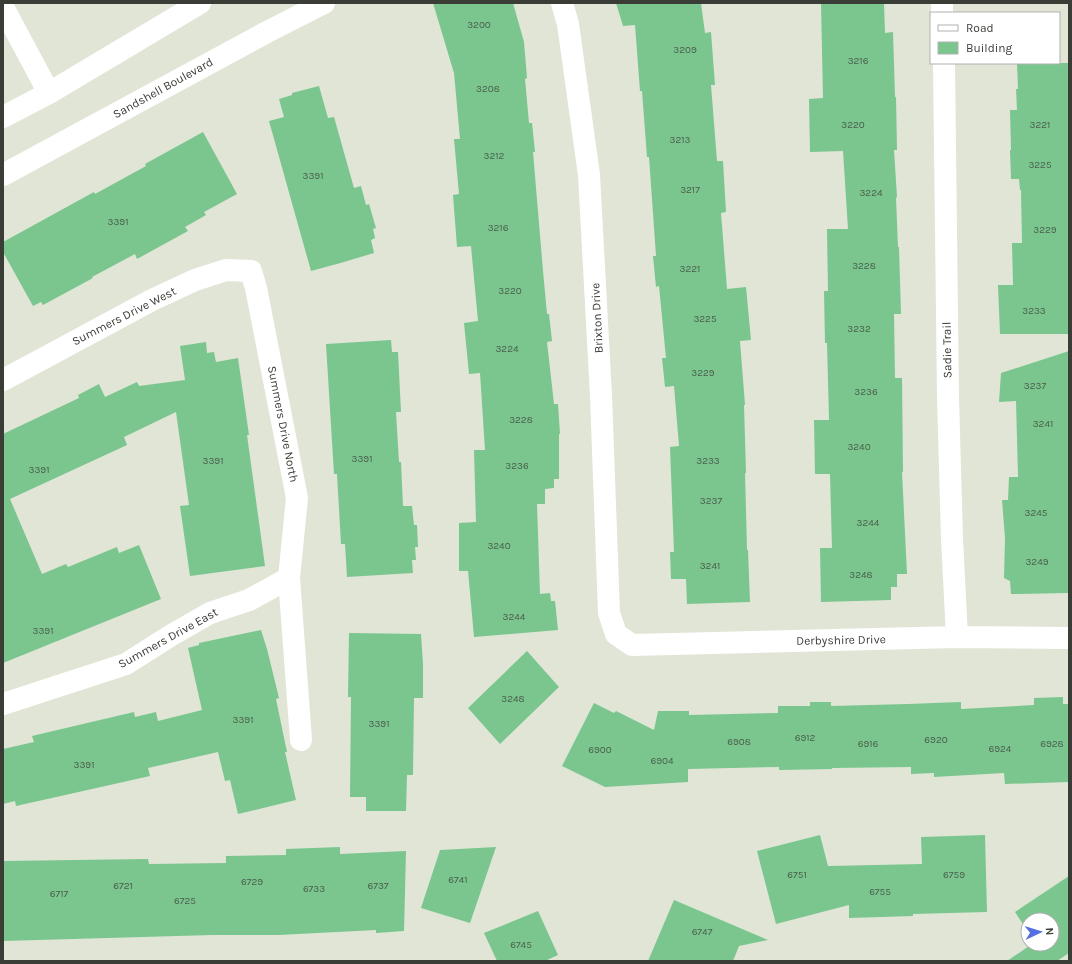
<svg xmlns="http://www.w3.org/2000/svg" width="1072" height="964" font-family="Karla,sans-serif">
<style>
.building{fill:#7ac68e}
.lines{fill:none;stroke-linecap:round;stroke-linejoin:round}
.minor{stroke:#fff;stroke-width:22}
.labels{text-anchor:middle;stroke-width:3.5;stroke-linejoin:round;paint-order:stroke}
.number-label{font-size:10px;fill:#4a5e4c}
.street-label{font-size:12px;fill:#3a3c36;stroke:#fff}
</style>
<rect width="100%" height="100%" fill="#e0e5d6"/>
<path class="building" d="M 433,3 L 513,3 L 524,42 L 527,78 L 525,79 L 529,123 L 532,123 L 535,152 L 533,152 L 543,271 L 547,314 L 549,314 L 552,341 L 547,342 L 554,404 L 558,404 L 560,434 L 559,434 L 559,479 L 554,479 L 554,488 L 545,489 L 545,504 L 537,504 L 540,594 L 550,593 L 551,601 L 555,601 L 558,630 L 474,637 L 468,571 L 459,571 L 459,523 L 476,522 L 474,450 L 485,450 L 480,373 L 469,374 L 464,323 L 478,321 L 471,246 L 457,247 L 453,195 L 459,194 L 454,139 L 460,139 L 454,73 Z
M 616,3 L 701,3 L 705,33 L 711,32 L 715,85 L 711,85 L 717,161 L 723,161 L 726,212 L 721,213 L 727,289 L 746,287 L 751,340 L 740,341 L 745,405 L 744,405 L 746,473 L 745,473 L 747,550 L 748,550 L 750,602 L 687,604 L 686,579 L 671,579 L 670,552 L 674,552 L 670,447 L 679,446 L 674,386 L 665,387 L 662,358 L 666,358 L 659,286 L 656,287 L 653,256 L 656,256 L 649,157 L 647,157 L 642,91 L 640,91 L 635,25 L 623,26 Z
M 821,3 L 884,3 L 885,33 L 893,32 L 895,97 L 896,97 L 897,150 L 894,150 L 897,197 L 896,198 L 898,247 L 899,247 L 901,314 L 894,314 L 895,378 L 902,378 L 903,472 L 902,472 L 907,574 L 897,574 L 897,587 L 891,587 L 891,600 L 821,602 L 820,548 L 832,548 L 830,474 L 815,474 L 814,420 L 829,420 L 827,343 L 825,343 L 824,291 L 828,291 L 827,229 L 848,229 L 843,151 L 810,152 L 809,99 L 823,98 Z
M 1017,63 L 1069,63 L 1069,334 L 1000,334 L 998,285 L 1013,285 L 1012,243 L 1022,243 L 1021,190 L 1020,190 L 1019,179 L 1011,179 L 1010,150 L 1011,150 L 1010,110 L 1017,110 L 1016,89 L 1018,89 Z
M 319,86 L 328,118 L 334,117 L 354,188 L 361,186 L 366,205 L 369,204 L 376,228 L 373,229 L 375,238 L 371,240 L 374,253 L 337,264 L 333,265 L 311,271 L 269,121 L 284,117 L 279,99 L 292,95 L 292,93 Z
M 203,132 L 237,194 L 204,212 L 206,215 L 185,227 L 188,231 L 137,259 L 135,254 L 92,277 L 93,278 L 43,305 L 41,302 L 33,306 L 3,252 L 3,242 L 94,192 L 95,194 L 146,166 L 145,164 Z
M 391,340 L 392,352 L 398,352 L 401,412 L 396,412 L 399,462 L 401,462 L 403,506 L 412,506 L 414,525 L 417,525 L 418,547 L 415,547 L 416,560 L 412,560 L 413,573 L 347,577 L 345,544 L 341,544 L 337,474 L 334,474 L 326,344 Z
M 206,342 L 207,353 L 214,352 L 216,362 L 238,358 L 249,435 L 247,435 L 265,566 L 190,576 L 180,506 L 189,505 L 176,412 L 124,437 L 127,445 L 10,499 L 42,574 L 66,564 L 68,567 L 117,547 L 119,553 L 139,545 L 161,599 L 3,663 L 3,434 L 79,398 L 78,395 L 99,384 L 105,397 L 137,382 L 139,386 L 185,380 L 180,346 Z
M 1069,351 L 1069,593 L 1011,594 L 1010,581 L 1004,578 L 1005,538 L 1002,500 L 1008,500 L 1009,477 L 1018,477 L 1016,401 L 999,402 L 1001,373 Z
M 261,630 L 267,649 L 279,698 L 276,699 L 287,752 L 285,752 L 296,800 L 238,814 L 230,780 L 225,781 L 218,752 L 148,768 L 150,776 L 16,806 L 15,801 L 3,804 L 3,749 L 34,742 L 32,736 L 134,712 L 135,717 L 156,712 L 158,721 L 202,710 L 188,648 L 199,645 L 199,643 Z
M 349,633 L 421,634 L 423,664 L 423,698 L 414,698 L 413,775 L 407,775 L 406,811 L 366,811 L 366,797 L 350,797 L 351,697 L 348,697 Z
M 527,651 L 559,687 L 500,744 L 468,708 Z
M 1063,697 L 1063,704 L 1069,704 L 1069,782 L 1005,784 L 1004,773 L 934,777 L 934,773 L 911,774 L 911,767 L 832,768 L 832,769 L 779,770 L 779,767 L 688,769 L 688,782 L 605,787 L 562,766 L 594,703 L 614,713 L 616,711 L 654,730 L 658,711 L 689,711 L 689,715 L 778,713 L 778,706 L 810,706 L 810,702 L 831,702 L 831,706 L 908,704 L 961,702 L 961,709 L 1034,705 L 1034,698 Z
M 820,835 L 828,866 L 922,864 L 921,837 L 985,835 L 987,912 L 913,914 L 913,916 L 849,918 L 849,905 L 776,924 L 757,851 Z
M 340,847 L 340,854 L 406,851 L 404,931 L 376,933 L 376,930 L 279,935 L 212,935 L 3,941 L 3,861 L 148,859 L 149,864 L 226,863 L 226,856 L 286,855 L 286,849 Z
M 496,847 L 470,923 L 421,908 L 440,850 Z
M 1069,876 L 1069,953 L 1057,961 L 1007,961 L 1032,944 L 1052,944 L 1052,920 L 1028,920 L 1028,932 L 1015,912 Z
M 674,900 L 768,940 L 739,946 L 733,961 L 648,961 Z
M 538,911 L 558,955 L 545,961 L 497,961 L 484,933 Z"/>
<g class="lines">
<path class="minor" d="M 562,3 L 568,24 L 589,175 L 601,396 L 609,613 L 616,634 L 632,645 L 957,637 L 1069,638
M 942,3 L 942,13
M 3,7 L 49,93
M 944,63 L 948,397 L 952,539 L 957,637
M 3,117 L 49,93 L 200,3
M 3,175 L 267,32 L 324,3
M 3,380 L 152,300 L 195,280 L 226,270 L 251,271 L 256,288 L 297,498 L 289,578 L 301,740
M 3,704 L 126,664 L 170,636 L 210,613 L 249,600 L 289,578"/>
</g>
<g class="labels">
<g class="number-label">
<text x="479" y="28">3200</text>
<text x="685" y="53">3209</text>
<text x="858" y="64">3216</text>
<text x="488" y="92">3208</text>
<text x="853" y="128">3220</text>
<text x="1040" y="128">3221</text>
<text x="680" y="143">3213</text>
<text x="494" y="159">3212</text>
<text x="1040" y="168">3225</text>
<text x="313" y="179">3391</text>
<text x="690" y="193">3217</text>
<text x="871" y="196">3224</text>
<text x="118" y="225">3391</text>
<text x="498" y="231">3216</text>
<text x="1045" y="233">3229</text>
<text x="864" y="269">3228</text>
<text x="690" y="272">3221</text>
<text x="510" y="294">3220</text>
<text x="1034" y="314">3233</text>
<text x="705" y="322">3225</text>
<text x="859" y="332">3232</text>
<text x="507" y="352">3224</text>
<text x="703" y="376">3229</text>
<text x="1035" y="389">3237</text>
<text x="866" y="395">3236</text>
<text x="521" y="423">3228</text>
<text x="1043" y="427">3241</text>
<text x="859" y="450">3240</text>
<text x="362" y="462">3391</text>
<text x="213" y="464">3391</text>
<text x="708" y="464">3233</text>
<text x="517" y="469">3236</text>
<text x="39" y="473">3391</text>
<text x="711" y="504">3237</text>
<text x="1036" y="516">3245</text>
<text x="868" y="526">3244</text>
<text x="499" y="549">3240</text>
<text x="1037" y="565">3249</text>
<text x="710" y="569">3241</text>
<text x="861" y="578">3248</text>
<text x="514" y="620">3244</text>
<text x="43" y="634">3391</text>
<text x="513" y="702">3248</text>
<text x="243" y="723">3391</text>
<text x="379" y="727">3391</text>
<text x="805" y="741">6912</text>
<text x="936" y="743">6920</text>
<text x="739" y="745">6908</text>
<text x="868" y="747">6916</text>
<text x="1052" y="747">6928</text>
<text x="1000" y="752">6924</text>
<text x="600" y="753">6900</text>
<text x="662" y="764">6904</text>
<text x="84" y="768">3391</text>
<text x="797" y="878">6751</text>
<text x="954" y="878">6759</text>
<text x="458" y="883">6741</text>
<text x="252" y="885">6729</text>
<text x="123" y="889">6721</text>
<text x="378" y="889">6737</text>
<text x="314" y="892">6733</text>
<text x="880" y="895">6755</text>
<text x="59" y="897">6717</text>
<text x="185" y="904">6725</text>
<text x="702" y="935">6747</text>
<text x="521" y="948">6745</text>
</g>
<g class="street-label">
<text transform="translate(163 88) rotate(-29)" y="4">Sandshell Boulevard</text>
<text transform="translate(124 316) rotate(-27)" y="4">Summers Drive West</text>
<text transform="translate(597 318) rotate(-93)" y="4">Brixton Drive</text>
<text transform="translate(947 350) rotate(-91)" y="4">Sadie Trail</text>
<text transform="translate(283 424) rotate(79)" y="4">Summers Drive North</text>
<text transform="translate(168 638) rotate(-29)" y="4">Summers Drive East</text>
<text transform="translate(841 640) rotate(-1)" y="4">Derbyshire Drive</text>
</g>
</g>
<rect width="1072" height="964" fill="none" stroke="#3a3c36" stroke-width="8"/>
<rect x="930" y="12" width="130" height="52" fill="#ffffff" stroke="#b0b1af"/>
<rect x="938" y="25" width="20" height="6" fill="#ffffff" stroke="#b0b1af"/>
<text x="966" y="32" font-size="12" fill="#3a3c36">Road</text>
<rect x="938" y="42" width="20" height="12" fill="#7ac68e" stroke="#b0b1af"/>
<text x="966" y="52" font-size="12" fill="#3a3c36">Building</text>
<g transform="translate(1040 932) rotate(86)"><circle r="19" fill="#ffffff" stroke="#b0b1af"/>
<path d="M0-3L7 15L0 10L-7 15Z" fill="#556ee4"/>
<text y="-6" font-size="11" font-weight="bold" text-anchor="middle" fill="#3a3c36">N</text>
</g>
</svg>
